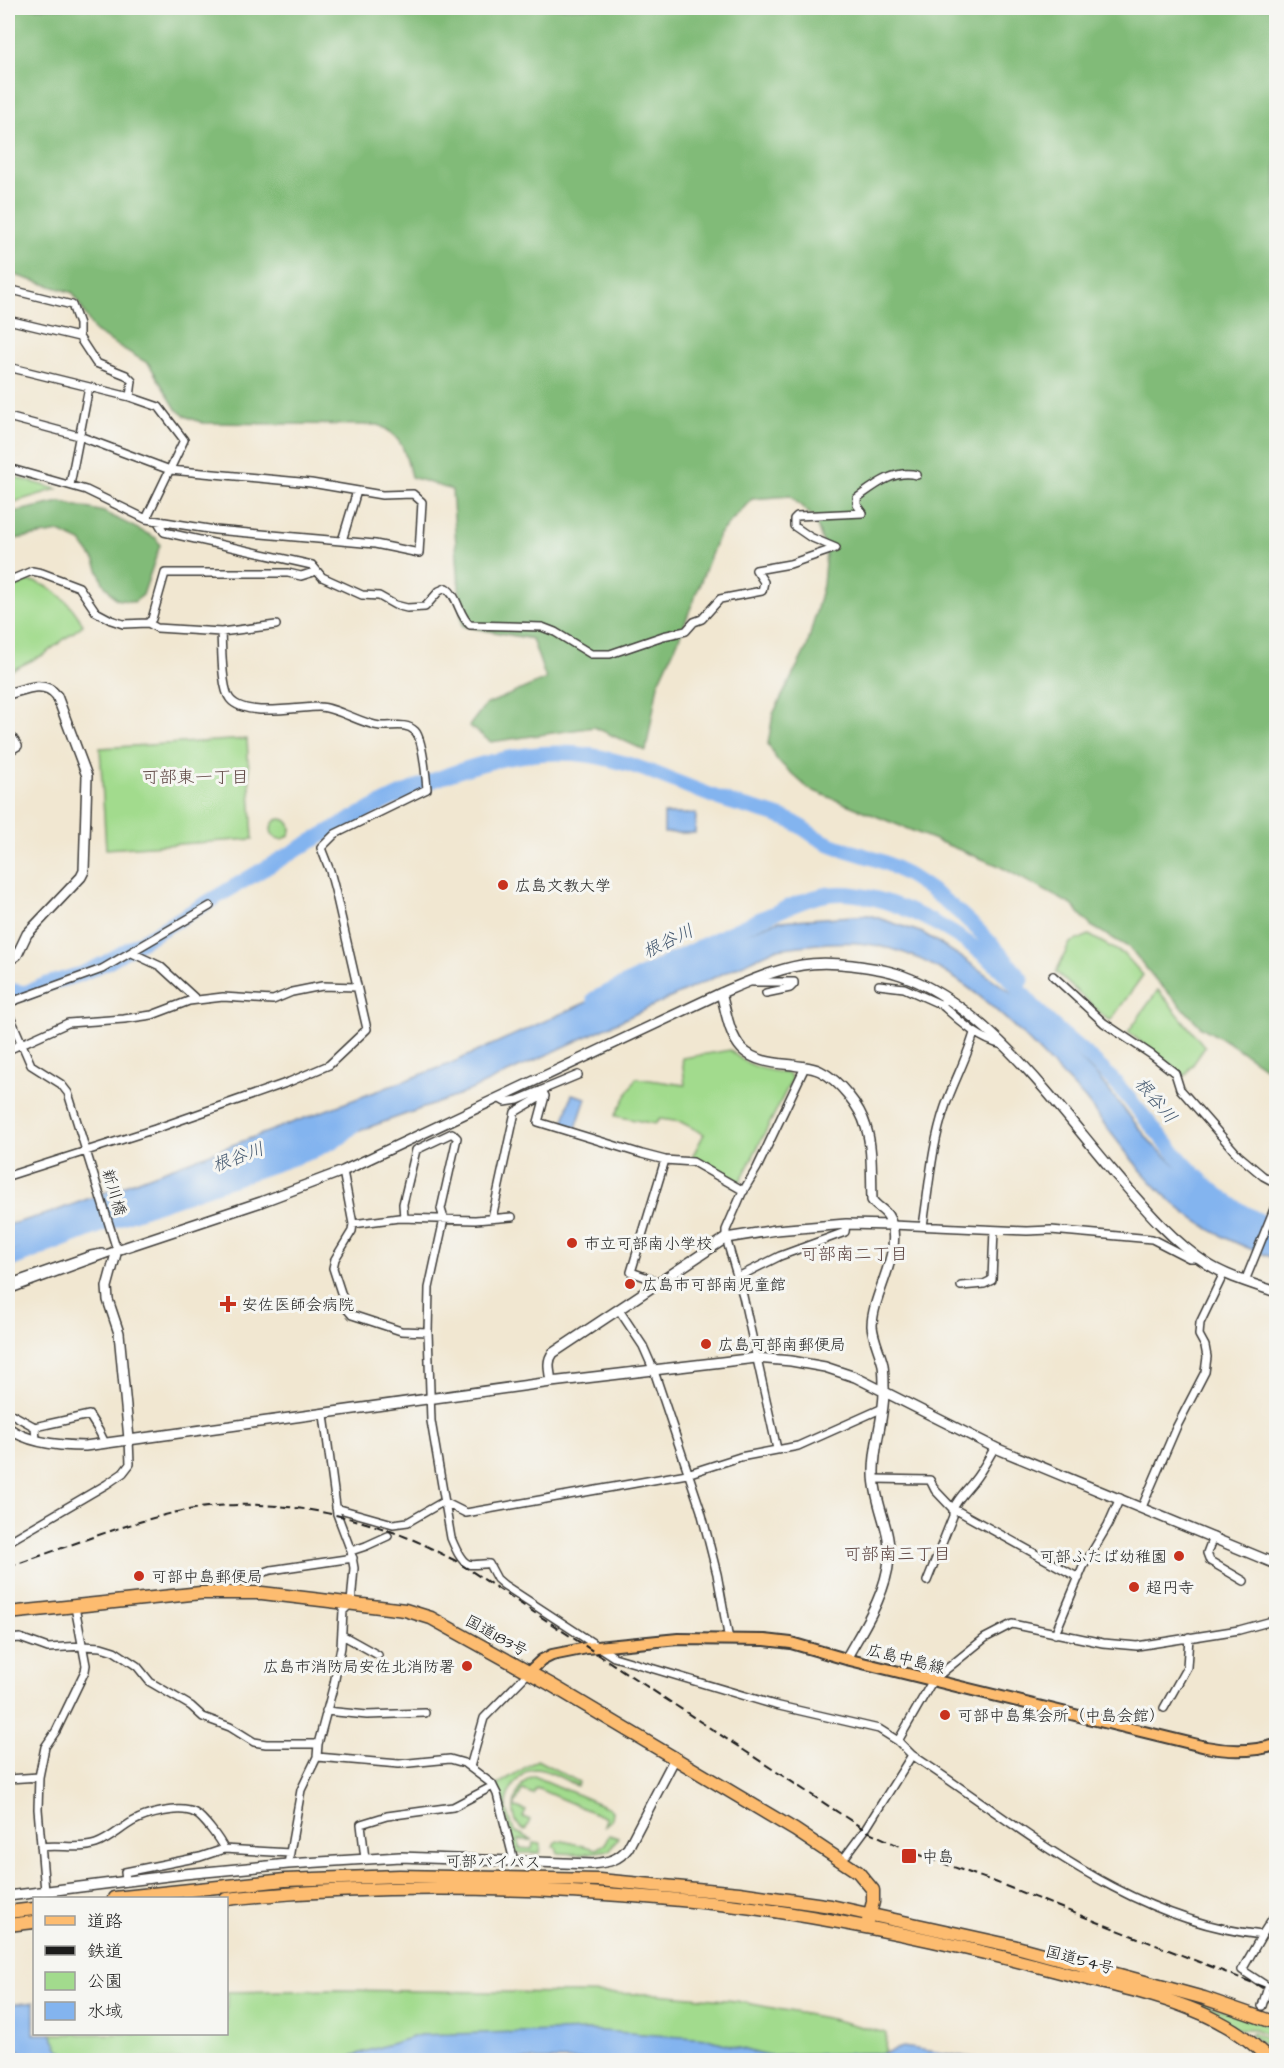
<svg xmlns="http://www.w3.org/2000/svg" width="1284" height="2068" font-family="'Architects Daughter','Klee One',sans-serif">
<style>
.green{fill:#a2db8d;stroke:#5f7c54;stroke-width:1.5}
.forest{fill:#81bb78;stroke:#4e6c4a;stroke-width:1.5}
.water{fill:#83b4ef;stroke:#506886;stroke-width:1.5}
.lines{fill:none;stroke-linecap:round;stroke-linejoin:round}
.river{stroke:#83b4ef;stroke-width:15}
.minor-casing{stroke:#3c3a37;stroke-width:10}
.tertiary-casing{stroke:#3c3a37;stroke-width:12}
.primary-casing{stroke:#3c3a37;stroke-width:14}
.trunk-casing{stroke:#3c3a37;stroke-width:15}
.minor{stroke:#fff;stroke-width:7}
.tertiary{stroke:#fff;stroke-width:9}
.primary{stroke:#fdbc70;stroke-width:10}
.trunk{stroke:#fdbc70;stroke-width:12}
.rail{stroke:#1c1c1c;stroke-width:2;stroke-dasharray:9 4.5;stroke-linecap:butt}
.poi-dot{fill:#c8321e;stroke:#f6f6f2;stroke-width:2}
.labels{text-anchor:middle;stroke-width:6;stroke-linejoin:round;paint-order:stroke}
.poi-label{font-size:16px;fill:#1c1c1c;stroke:#f6f6f2;text-anchor:start}
.street-label{font-size:16px;fill:#1c1c1c;stroke:#f6f6f2}
.neighbourhood-label{font-size:18px;fill:#5e4643;stroke:#f6f6f2}
.water-label{font-size:18px;font-style:italic;fill:#455970;stroke:#f6f6f2}
</style>
<rect width="100%" height="100%" fill="#f6f6f2"/>
<filter id="ink" filterUnits="userSpaceOnUse"><feTurbulence type="fractalNoise" baseFrequency=".0167" numOctaves="2"/><feDisplacementMap in="SourceGraphic" scale="12" xChannelSelector="R" yChannelSelector="G"/><feConvolveMatrix kernelMatrix="1 2 1 2 8 2 1 2 1" color-interpolation-filters="sRGB"/></filter>
<filter id="wash" filterUnits="userSpaceOnUse"><feTurbulence type="fractalNoise" baseFrequency=".008" numOctaves="4" result="noise"/><feDisplacementMap in="SourceGraphic" scale="24" xChannelSelector="R" yChannelSelector="G"/><feGaussianBlur stdDeviation="1.35" result="paint"/><feColorMatrix in="noise" values="0 0 0 0 0 0 0 0 0 0 0 0 0 0 0 0 0 1.4 0 .05"/><feComposite in="paint" operator="in"/></filter>
<g filter="url(#wash)">
<rect width="100%" height="100%" fill="#f1e7d1"/>
<path class="green" d="M 8,475 L 57,489 L 8,504 Z
M 29,581 C 52,583 73,605 83,625 L 43,655 L 8,672 L 8,591 Z
M 247,739 L 253,839 L 106,849 L 100,748 Z
M271 829a10 10 0 1 1 20 0a10 10 0 1 1-20 0Z
M 1089,935 L 1125,955 L 1143,975 L 1111,1020 L 1107,1019 L 1056,972 L 1070,943 Z
M 1158,990 L 1205,1047 L 1185,1076 L 1128,1032 Z
M 730,1050 C 747,1067 766,1070 789,1074 L 792,1079 L 740,1182 L 692,1157 L 704,1134 L 681,1122 L 660,1119 L 655,1124 L 615,1116 L 636,1078 L 685,1085 L 682,1058 Z
M 537,1760 L 579,1782 L 577,1786 C 565,1780 548,1769 534,1769 C 521,1770 507,1792 506,1804 C 506,1812 512,1823 514,1831 L 533,1840 L 519,1840 L 519,1848 L 532,1849 L 533,1843 L 541,1844 L 540,1853 L 515,1853 L 497,1785 Z
M 534,1776 L 609,1808 L 612,1811 L 611,1820 L 604,1826 L 606,1818 L 536,1788 L 533,1794 L 522,1790 L 514,1806 L 526,1811 L 523,1817 L 530,1820 L 525,1831 C 505,1820 514,1783 534,1776 Z
M 609,1835 L 618,1838 L 610,1850 L 582,1854 L 558,1853 L 556,1847 L 553,1847 L 557,1841 L 563,1841 L 596,1849 L 605,1844 Z
M 1141,1985 L 1193,2000 L 1276,2028 L 1276,2038 L 1254,2029 L 1241,2029 Z
M 336,1990 L 657,1994 L 736,2001 L 831,2019 L 886,2033 L 885,2053 L 763,2055 L 708,2039 L 420,2035 L 338,2060 L 75,2060 L 59,2049 L 51,2034 L 226,2034 L 227,1992 Z
M 1253,2033 L 1276,2041 L 1276,2058 L 1266,2046 L 1250,2035 Z"/>
<path class="forest" d="M 8,8 L 1276,8 L 1276,1075 L 1231,1044 L 1201,1027 L 1155,979 L 1130,948 L 1091,926 L 1072,905 L 997,865 L 809,789 L 777,760 L 768,744 L 773,714 L 807,647 L 823,585 L 826,551 L 814,518 L 790,496 L 752,499 L 719,534 L 678,641 L 658,684 L 646,751 L 594,727 L 491,742 L 469,726 L 485,705 L 546,679 L 532,639 L 462,626 L 452,490 L 411,477 C 405,452 404,438 379,425 L 203,423 L 185,416 L 176,409 L 149,364 L 95,332 L 73,293 L 8,273 Z
M 60,502 L 104,512 L 156,538 L 160,545 L 143,595 L 134,602 L 116,599 L 103,583 L 95,561 L 81,542 L 59,532 L 8,540 L 8,513 Z"/>
<path class="water" d="M 664,814 L 696,814 L 695,833 L 664,833 Z
M 869,915 L 923,933 L 963,958 L 1023,1001 L 1098,1077 L 1153,1145 L 1197,1183 L 1242,1211 L 1276,1223 L 1276,1259 C 1244,1247 1212,1234 1184,1212 C 1144,1181 1116,1138 1085,1099 C 1074,1087 1062,1075 1050,1063 C 1001,1011 941,953 867,944 C 837,940 806,945 776,949 L 460,1095 L 50,1240 L 8,1253 L 8,1225 L 50,1213 L 447,1065 L 725,940 L 779,921 Z
M 572,1094 L 586,1098 L 576,1128 L 563,1124 Z
M 34,2002 L 34,2034 L 51,2034 L 59,2049 L 75,2060 L 29,2060 L 22,2052 L 8,2048 L 8,2005 Z
M 589,2030 L 708,2039 L 763,2055 L 885,2053 L 903,2047 L 987,2060 L 338,2060 L 420,2035 Z"/>
<g class="lines">
<path class="river" d="M 8,990 L 25,993 L 47,984 L 81,974 L 105,963 C 163,929 221,894 279,860 C 368,809 482,740 588,755 C 636,762 681,785 726,801 C 747,808 770,812 791,821 C 802,826 811,835 821,840 C 844,852 872,855 894,867 C 945,895 987,934 1022,980
M 594,999 C 652,971 710,940 770,915 C 789,907 809,897 830,894 C 881,888 960,932 997,966 C 1014,982 1027,1000 1043,1016 C 1068,1041 1097,1061 1120,1088 C 1169,1145 1203,1199 1276,1228
M 8,1261 L 119,1218 L 311,1152 L 341,1137 L 356,1123"/>
</g>
</g>
<g filter="url(#ink)">
<g class="lines">
<g class="minor-casing">
<path id="minor" d="M 8,289 L 72,305 L 79,324 L 79,337 L 96,363 L 126,375 L 132,381 L 130,397
M 8,320 L 79,337
M 8,367 L 130,397 L 159,407 L 184,440 L 146,519
M 8,417 L 79,436 L 170,470 L 311,483 L 382,495 L 413,494 L 422,502 L 419,553 L 375,544 L 215,530 L 146,519 L 86,490 L 8,468
M 70,485 L 89,387
M 158,522 L 164,532 L 312,565 L 322,577 L 362,595 L 379,596 L 395,605 L 407,608 L 425,607 L 439,591 L 446,588 C 459,597 458,615 470,625 L 542,627 L 555,632 L 591,654 L 610,654 L 663,636 L 686,631 L 694,622 L 702,619 L 720,599 L 762,591 L 764,582 L 756,570 L 790,564 L 836,548 L 810,537 L 794,526 L 794,519 L 797,516 L 863,513 L 857,505 L 857,498 C 875,485 894,469 917,475
M 342,541 L 357,491
M 8,581 L 32,571 L 42,573 L 79,587 L 96,612 L 111,620 L 123,624 L 148,623 L 152,619 L 165,573 L 288,573 L 301,576 L 317,571
M 148,623 L 157,628 L 221,632 L 276,625
M 8,731 L 18,746 L 8,752
M 132,953 L 160,966 L 197,1000
M 1053,976 L 1104,1023 L 1152,1055 L 1175,1073 L 1180,1089 L 1238,1155 L 1263,1176 L 1276,1183
M 753,982 L 794,982 L 794,984 L 790,988 L 766,993
M 879,985 L 904,988 L 942,1005
M 946,999 L 942,1005 C 961,1022 978,1039 1003,1045
M 8,1003 L 102,969 L 210,906
M 8,1012 L 31,1065 L 61,1084 L 68,1093 L 117,1250
M 8,1050 L 68,1023 L 124,1019 L 152,1015 L 189,1001 L 223,997 L 273,1000 L 292,992 L 322,986 L 357,987
M 542,1090 L 545,1096 L 538,1122 L 642,1154 L 665,1160 L 693,1162 L 744,1191
M 498,1098 L 505,1102 L 518,1100 L 578,1075
M 343,1171 L 353,1224 L 352,1231 L 335,1259 L 333,1268 L 346,1308 L 352,1315 L 401,1331 L 428,1332
M 8,1176 L 155,1129 L 289,1082 L 329,1065 L 367,1029 L 335,890 L 330,871 L 321,848 L 335,834 L 427,789 C 426,777 423,739 415,731 C 406,722 392,727 380,726 C 361,724 336,707 319,707 C 298,707 245,718 230,699 C 221,688 222,647 221,632
M 404,1218 L 403,1204 L 416,1150 L 452,1133 L 457,1138 L 441,1209 L 444,1219 L 429,1288 L 428,1332 L 431,1421 L 451,1538 C 454,1545 460,1561 468,1564 C 473,1566 483,1563 489,1564 L 497,1579 L 504,1585 L 614,1657 L 775,1705 L 879,1729 L 898,1741 L 912,1755 C 1024,1828 1124,1920 1262,1935 L 1276,1913
M 492,1218 L 515,1112 L 539,1098 L 542,1090
M 353,1224 L 399,1218 L 475,1220 L 512,1217
M 892,1225 L 1027,1231 L 1051,1230 L 1152,1239 L 1189,1258 L 1199,1258
M 923,1226 C 929,1187 932,1144 945,1107 C 954,1081 967,1058 974,1033
M 738,1277 L 780,1256 L 845,1232 L 846,1224
M 1245,1281 L 1276,1204
M 8,1284 L 91,1255 L 102,1253
M 656,1286 L 651,1279 L 631,1272 L 665,1160
M 961,1286 L 984,1284 L 992,1280 L 994,1230
M 8,1290 L 117,1250
M 619,1310 L 643,1346 L 654,1371 L 701,1511 L 717,1574 L 729,1640
M 8,1412 L 35,1427 L 36,1440
M 35,1427 L 89,1415 L 99,1431 L 105,1443
M 777,1449 L 743,1296 L 726,1238 L 726,1230 L 742,1193 L 757,1168 L 805,1067
M 874,1479 L 930,1480 L 935,1490 L 953,1509 L 953,1516 L 927,1581
M 1142,1507 L 1176,1428 L 1205,1372 L 1207,1357 L 1205,1346 L 1199,1335 L 1200,1323 L 1224,1273
M 336,1508 L 393,1524 L 408,1522 L 441,1503 L 446,1503 L 466,1513 L 687,1474 L 740,1457 L 798,1446 L 883,1408
M 953,1509 C 958,1498 966,1491 973,1482 C 982,1471 988,1459 995,1447
M 954,1512 L 958,1511 L 1079,1578
M 1213,1537 L 1207,1553 L 1210,1561 L 1244,1581
M 8,1542 L 107,1484 L 123,1473 L 130,1464 L 129,1439
M 351,1551 L 366,1546 L 388,1536
M 223,1593 L 225,1584 L 271,1570 L 353,1558
M 1055,1634 L 1083,1567 L 1108,1525 L 1120,1498
M 342,1635 L 378,1655
M 8,1639 L 20,1638 L 48,1648 L 83,1646 L 101,1647 L 114,1651 L 137,1666 L 150,1682 L 191,1706 L 203,1717 L 230,1727 L 254,1742 L 266,1744 L 318,1744
M 1164,1708 L 1187,1667 L 1189,1637
M 326,1711 L 367,1715 L 425,1713
M 898,1741 L 933,1680 L 985,1638 L 1012,1624 L 1103,1643 L 1137,1646 L 1239,1630 L 1276,1620
M 317,1757 L 399,1764 L 450,1759 L 464,1763 L 492,1784 L 497,1794 L 514,1861
M 470,1767 L 484,1718 L 529,1672
M 8,1779 L 39,1777
M 41,1847 C 59,1844 79,1850 96,1844 C 110,1839 120,1829 132,1822 C 146,1814 180,1805 195,1813 C 204,1818 220,1840 224,1849
M 365,1859 L 361,1824 L 387,1816 L 453,1807 L 493,1786
M 842,1861 L 865,1830 L 912,1755
M 288,1864 L 301,1790 L 317,1757 L 318,1744 L 334,1684 L 341,1647 L 343,1611 L 351,1603 L 354,1568 L 351,1551 L 337,1514 L 324,1415
M 126,1881 L 125,1872 L 200,1857 L 224,1849 L 290,1853
M 45,1891 L 38,1809 L 39,1777 L 45,1747 L 56,1731 L 85,1671 L 86,1665 L 75,1607
M 1262,1935 L 1242,1970 L 1268,1987 L 1262,2006"/>
</g>
<g class="tertiary-casing">
<path id="tertiary" d="M 8,694 C 24,690 44,679 57,696 L 87,776 L 84,871 L 81,877 L 27,934 L 17,955 L 8,961
M 721,993 C 726,1011 729,1035 742,1049 C 755,1062 775,1063 793,1065 C 802,1067 812,1067 820,1071 C 839,1080 860,1106 866,1127 C 873,1149 871,1177 872,1200 C 876,1207 884,1209 888,1216 C 907,1247 872,1293 872,1326 C 873,1339 880,1352 883,1365 C 884,1373 884,1381 884,1388 C 885,1417 873,1445 874,1474 C 874,1503 892,1531 889,1559 C 886,1595 863,1628 846,1659
M 551,1382 C 550,1372 546,1362 553,1353 L 726,1238 L 776,1230 L 846,1224 L 892,1225
M 8,1428 C 29,1443 59,1446 85,1446 L 551,1382 L 756,1358 L 791,1361 L 825,1367 L 855,1377 L 998,1449 L 1276,1564
M 129,1439 L 119,1333 L 108,1300 L 107,1287 L 117,1250 L 261,1202 L 343,1171 L 721,993 C 747,982 774,970 802,965 C 819,962 835,963 852,965 C 868,967 885,969 901,975 C 986,1005 1055,1103 1112,1170 C 1141,1204 1171,1241 1209,1265 C 1230,1278 1254,1284 1276,1292
M 8,1896 L 184,1874 L 288,1864 L 400,1857 L 592,1864 C 608,1862 618,1861 628,1848 L 675,1758"/>
</g>
<g class="primary-casing">
<path id="primary" d="M 529,1672 L 542,1660 L 552,1655 L 587,1648 L 678,1639 L 765,1640 L 791,1643 L 846,1659 L 1206,1747 C 1231,1752 1252,1752 1276,1745"/>
</g>
<g class="trunk-casing">
<path id="trunk" d="M 8,1613 L 201,1593 L 262,1593 L 405,1610 L 431,1618 L 550,1684 L 795,1830 L 858,1872 L 873,1890 L 873,1902 L 868,1921
M 114,1898 L 285,1880 L 399,1876 L 599,1880 L 739,1893 L 831,1906 L 1013,1946 L 1204,1998 L 1276,2023
M 226,1899 C 341,1887 456,1886 571,1892 C 641,1896 711,1901 780,1912 C 876,1927 971,1948 1064,1973 C 1131,1990 1223,2006 1269,2060
M 8,1912 L 34,1909
M 8,1925 L 34,1922"/>
</g>
<use href="#minor" class="minor"/>
<use href="#tertiary" class="tertiary"/>
<use href="#primary" class="primary"/>
<use href="#trunk" class="trunk"/>
<path class="rail" d="M 8,1567 C 62,1549 117,1526 173,1513 C 250,1495 334,1508 406,1537 C 423,1543 439,1553 456,1561 L 865,1830 L 912,1852 L 995,1882 L 1276,1992"/>
</g>
</g>
<g class="poi-dot">
<circle cx="503" cy="885" r="6"/>
<circle cx="572" cy="1243" r="6"/>
<circle cx="630" cy="1284" r="6"/>
<path d="M225 1295h6v6h6v6h-6v6h-6v-6h-6v-6h6z"/>
<circle cx="706" cy="1344" r="6"/>
<circle cx="1179" cy="1556" r="6"/>
<circle cx="139" cy="1576" r="6"/>
<circle cx="1134" cy="1587" r="6"/>
<circle cx="467" cy="1666" r="6"/>
<circle cx="945" cy="1715" r="6"/>
<rect x="901" y="1848" width="16" height="16" rx="3"/>
</g>
<g class="labels">
<g class="poi-label">
<text x="515" y="891">広島文教大学</text>
<text x="584" y="1249">市立可部南小学校</text>
<text x="642" y="1290">広島市可部南児童館</text>
<text x="242" y="1310">安佐医師会病院</text>
<text x="718" y="1350">広島可部南郵便局</text>
<text x="1167" y="1562" text-anchor="end">可部ふたば幼稚園</text>
<text x="151" y="1582">可部中島郵便局</text>
<text x="1146" y="1593">超円寺</text>
<text x="455" y="1672" text-anchor="end">広島市消防局安佐北消防署</text>
<text x="957" y="1721">可部中島集会所（中島会館）</text>
<text x="922" y="1862">中島</text>
</g>
<g class="street-label">
<text transform="translate(115 1192) rotate(73)" y="6">新川橋</text>
<text transform="translate(497 1635) rotate(29)" y="6">国道183号</text>
<text transform="translate(906 1658) rotate(14)" y="6">広島中島線</text>
<text transform="translate(493 1861) rotate(1)" y="6">可部バイパス</text>
<text transform="translate(1080 1959) rotate(15)" y="6">国道54号</text>
</g>
<g class="neighbourhood-label">
<text x="195" y="783">可部東一丁目</text>
<text x="854" y="1260">可部南二丁目</text>
<text x="897" y="1560">可部南三丁目</text>
</g>
<g class="water-label">
<text transform="translate(668 941) rotate(-26)" y="6">根谷川</text>
<text transform="translate(1156 1100) rotate(50)" y="6">根谷川</text>
<text transform="translate(238 1157) rotate(-20)" y="6">根谷川</text>
</g>
</g>
<rect width="1284" height="2068" fill="none" stroke="#f6f6f2" stroke-width="30"/>
<rect x="33" y="1897" width="195" height="138" fill="#f6f6f2" stroke="#9f9f9c" stroke-width="1.5"/>
<rect x="45" y="1916" width="30" height="9" fill="#fdbc70" stroke="#9f9f9c" stroke-width="1.5"/>
<text x="87" y="1927" font-size="18" fill="#1c1c1c">道路</text>
<rect x="45" y="1946" width="30" height="9" fill="#1c1c1c" stroke="#9f9f9c" stroke-width="1.5"/>
<text x="87" y="1957" font-size="18" fill="#1c1c1c">鉄道</text>
<rect x="45" y="1972" width="30" height="18" fill="#a2db8d" stroke="#9f9f9c" stroke-width="1.5"/>
<text x="87" y="1987" font-size="18" fill="#1c1c1c">公園</text>
<rect x="45" y="2002" width="30" height="18" fill="#83b4ef" stroke="#9f9f9c" stroke-width="1.5"/>
<text x="87" y="2017" font-size="18" fill="#1c1c1c">水域</text>
</svg>
